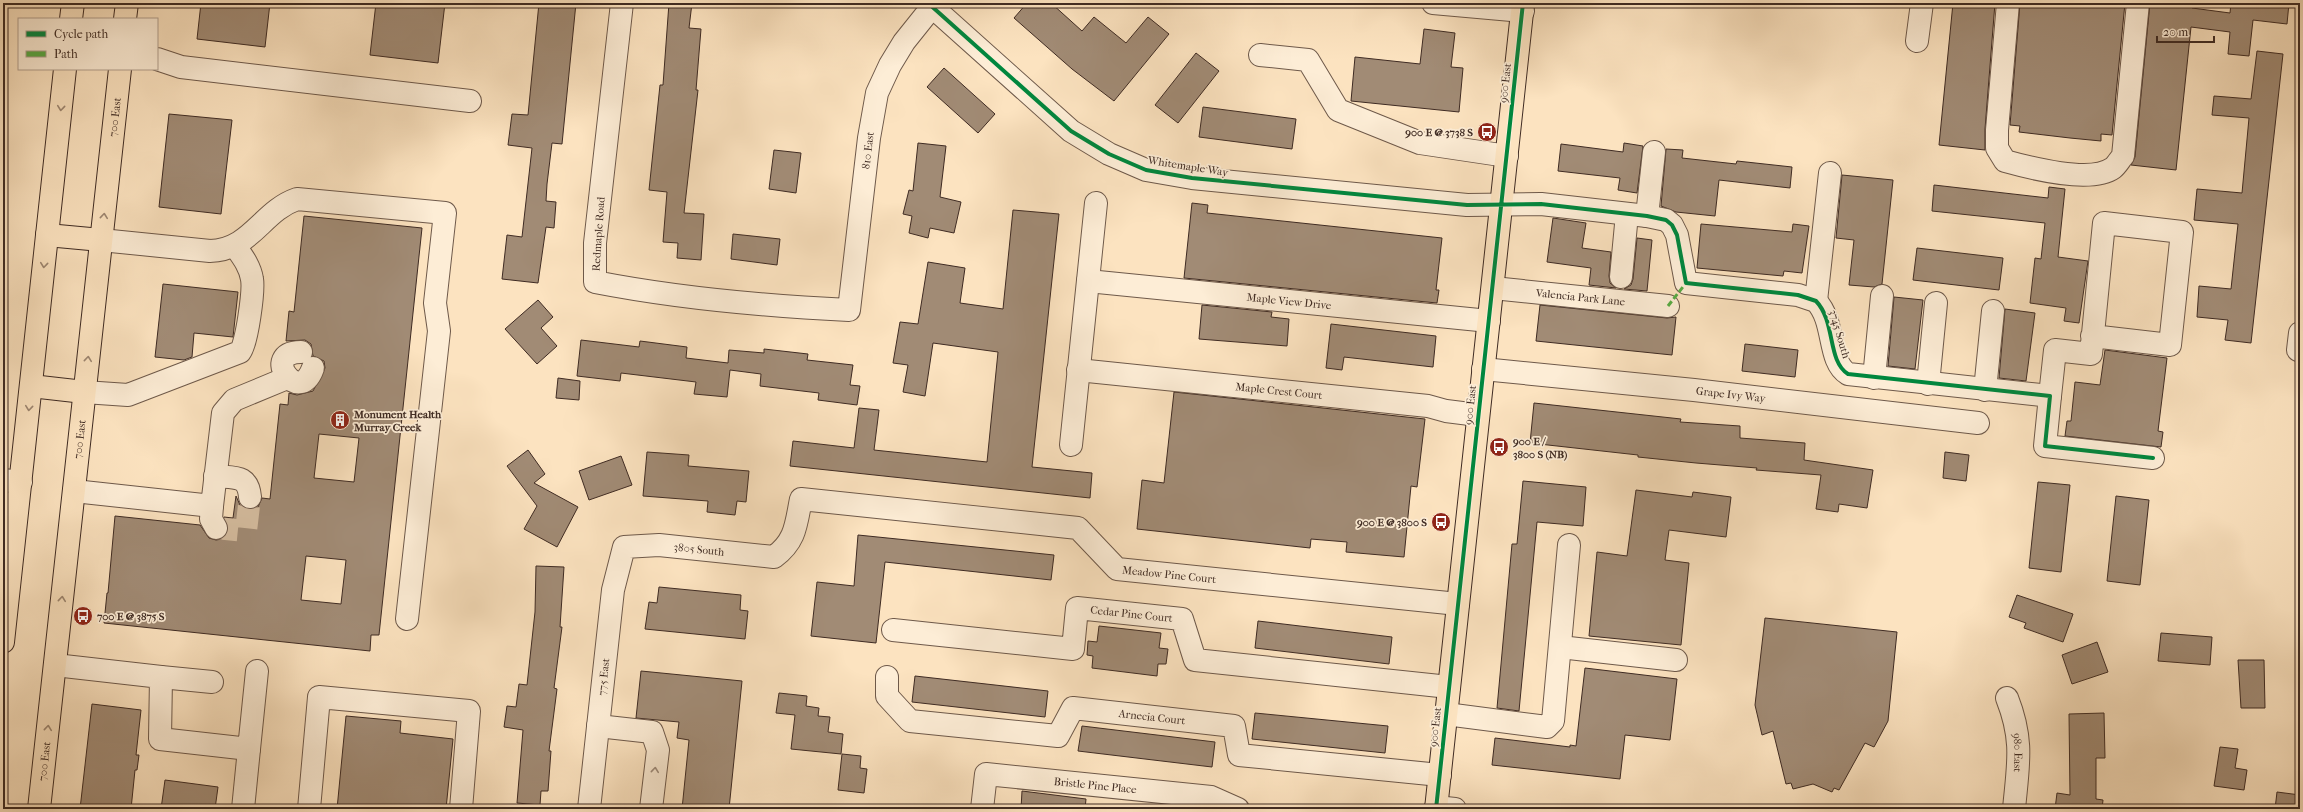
<svg xmlns="http://www.w3.org/2000/svg" width="2303" height="812" font-family="'IM FELL French Canon',serif">
<style>
.building{fill:#a18b75;stroke:#3f2b23;fill-rule:evenodd}
.lines{fill:none;stroke-linecap:round;stroke-linejoin:round}
.minor-tunnel{stroke:#d6bea1;stroke-width:22;stroke-dasharray:22 11;stroke-linecap:butt}
.minor-casing{stroke:#6e594a;stroke-width:24}
.major-casing{stroke:#3f2b23;stroke-width:24}
.minor{stroke:#fdedd6;stroke-width:22}
.major{stroke:#fce3c0;stroke-width:22}
.quiet{stroke:#56ab43;stroke-width:3;stroke-dasharray:6 3;stroke-linecap:butt}
.cycleway-casing{stroke:#fdedd6;stroke-width:6}
.cycleway{stroke:#00873e;stroke-width:4}
.oneway{stroke:#9e8772}
.oneway2{stroke:#9e8c7c}
.labels{text-anchor:middle;stroke-width:3.5;stroke-linejoin:round;paint-order:stroke}
.street-label{font-size:11px;fill:#3f2b23;stroke:#fdedd6}
.poi-label{font-size:11px;font-weight:bold;fill:#3f2b23;stroke:#fdedd6;text-anchor:start}
</style>
<rect width="100%" height="100%" fill="#fce3c0"/>
<filter id="stains"><feTurbulence type="fractalNoise" baseFrequency=".005" numOctaves="4"/><feColorMatrix values="0 0 0 0 .2 0 0 0 0 .09 0 0 0 0 .02 0 0 0 .5 -.17"/></filter>
<radialGradient id="worn" r=".72"><stop offset=".6" stop-color="#630" stop-opacity="0"/><stop offset="1" stop-color="#630" stop-opacity=".3"/></radialGradient>
<path class="building" d="M 201,3 L 270,3 L 265,47 L 197,39 Z
M 376,3 L 445,3 L 438,63 L 370,55 Z
M 539,3 L 576,3 L 562,144 L 552,143 L 547,184 L 546,201 L 556,202 L 554,228 L 546,227 L 538,283 L 502,279 L 507,235 L 522,237 L 532,148 L 508,145 L 512,114 L 528,115 Z
M 669,3 L 692,3 L 689,28 L 701,29 L 696,90 L 698,90 L 684,213 L 704,214 L 701,260 L 677,258 L 678,243 L 663,242 L 667,192 L 649,190 L 660,85 L 663,85 Z
M 1027,3 L 1051,3 L 1082,31 L 1094,17 L 1126,43 L 1148,17 L 1169,34 L 1114,101 L 1072,69 L 1014,18 Z
M 1953,3 L 1995,3 L 1985,129 L 1985,150 L 1939,145 Z
M 2020,3 L 2125,3 L 2112,135 L 2101,134 L 2101,141 L 2070,138 L 2019,132 L 2020,126 L 2010,125 Z
M 2150,3 L 2193,3 L 2192,8 L 2230,13 L 2231,3 L 2289,3 L 2287,24 L 2253,20 L 2249,56 L 2228,54 L 2230,32 L 2191,27 L 2176,170 L 2131,165 L 2135,157 Z
M 1424,29 L 1455,33 L 1451,67 L 1463,68 L 1459,112 L 1351,101 L 1355,57 L 1420,64 Z
M 2257,51 L 2283,54 L 2251,343 L 2225,340 L 2228,320 L 2197,317 L 2199,286 L 2231,289 L 2238,224 L 2194,220 L 2197,189 L 2242,193 L 2249,118 L 2212,115 L 2214,96 L 2251,99 Z
M 1196,53 L 1219,71 L 1178,123 L 1155,105 Z
M 944,68 L 995,114 L 978,133 L 927,87 Z
M 1203,107 L 1296,119 L 1292,149 L 1199,137 Z
M 169,114 L 232,120 L 221,214 L 159,207 Z
M 918,143 L 946,146 L 940,197 L 961,202 L 954,233 L 930,228 L 928,238 L 909,233 L 912,216 L 903,214 L 909,190 L 913,191 Z
M 1624,143 L 1643,146 L 1637,193 L 1618,190 L 1620,178 L 1558,171 L 1561,144 L 1623,152 Z
M 1666,149 L 1683,150 L 1682,158 L 1736,164 L 1737,161 L 1792,167 L 1790,188 L 1719,180 L 1715,216 L 1676,212 L 1661,206 Z
M 774,150 L 801,153 L 796,193 L 769,189 Z
M 1842,175 L 1893,180 L 1882,284 L 1874,287 L 1849,285 L 1854,240 L 1836,238 Z
M 1934,185 L 2048,198 L 2049,187 L 2065,189 L 2058,257 L 2088,261 L 2079,323 L 2064,321 L 2066,308 L 2030,303 L 2035,258 L 2041,259 L 2045,223 L 1932,211 Z
M 1192,203 L 1208,205 L 1207,213 L 1442,238 L 1436,290 L 1439,290 L 1437,303 L 1184,278 Z
M 1013,210 L 1059,214 L 1032,467 L 1092,473 L 1090,498 L 790,466 L 793,441 L 854,448 L 859,408 L 879,410 L 874,450 L 987,462 L 998,352 L 933,343 L 925,396 L 903,392 L 908,365 L 893,363 L 900,322 L 918,324 L 928,262 L 965,268 L 960,303 L 1003,309 Z
M 304,216 L 422,228 L 379,635 L 371,635 L 370,651 L 104,623 L 107,593 L 108,593 L 115,516 L 200,525 L 209,538 L 216,540 L 222,539 L 227,534 L 228,528 L 224,517 L 233,518 L 236,496 L 240,505 L 246,509 L 258,507 L 262,498 L 270,499 L 280,404 L 288,405 L 289,393 L 297,395 L 313,391 L 325,368 L 324,361 L 313,356 L 311,344 L 305,340 L 286,341 L 289,311 L 294,312 ZM 319,434 L 359,438 L 354,482 L 314,478 ZM 306,556 L 346,560 L 341,604 L 301,600 Z
M 1553,218 L 1586,223 L 1582,248 L 1611,252 L 1609,276 L 1610,283 L 1616,288 L 1589,285 L 1591,268 L 1547,262 Z
M 1701,224 L 1792,232 L 1793,224 L 1809,226 L 1802,273 L 1784,271 L 1783,276 L 1697,268 Z
M 733,234 L 780,239 L 777,265 L 731,259 Z
M 1637,238 L 1652,240 L 1647,291 L 1624,289 L 1631,285 L 1633,279 Z
M 1917,248 L 2003,258 L 1999,290 L 1913,280 Z
M 163,284 L 238,292 L 233,337 L 194,333 L 192,357 L 184,360 L 155,357 Z
M 1894,297 L 1923,300 L 1915,369 L 1888,366 Z
M 538,300 L 553,317 L 541,328 L 557,346 L 537,364 L 505,329 Z
M 1202,305 L 1272,312 L 1271,317 L 1289,319 L 1287,346 L 1199,339 Z
M 1540,305 L 1667,318 L 1676,317 L 1672,355 L 1536,341 Z
M 2005,309 L 2035,313 L 2026,381 L 1999,378 Z
M 1331,324 L 1436,336 L 1433,367 L 1344,357 L 1342,370 L 1326,368 Z
M 581,340 L 639,347 L 640,341 L 687,347 L 686,358 L 728,363 L 729,350 L 764,353 L 764,349 L 808,354 L 807,360 L 853,365 L 850,385 L 860,386 L 857,405 L 818,400 L 819,393 L 760,386 L 761,374 L 730,370 L 727,397 L 694,394 L 696,382 L 621,373 L 620,381 L 577,376 Z
M 1745,344 L 1798,350 L 1795,377 L 1742,371 Z
M 2105,350 L 2167,358 L 2158,431 L 2163,432 L 2161,447 L 2065,436 L 2067,421 L 2071,421 L 2075,382 L 2100,385 Z
M 558,378 L 580,381 L 579,400 L 556,398 Z
M 1174,392 L 1425,419 L 1417,487 L 1411,486 L 1404,557 L 1346,552 L 1347,542 L 1311,539 L 1310,548 L 1137,529 L 1142,480 L 1164,483 Z
M 1534,403 L 1681,419 L 1680,422 L 1740,426 L 1740,438 L 1805,443 L 1804,460 L 1873,470 L 1867,508 L 1839,504 L 1838,512 L 1816,509 L 1821,475 L 1756,470 L 1757,468 L 1696,463 L 1638,457 L 1638,455 L 1530,443 Z
M 528,450 L 545,474 L 534,483 L 578,507 L 557,547 L 524,529 L 537,506 L 507,466 Z
M 647,452 L 689,455 L 688,466 L 749,471 L 746,502 L 737,501 L 735,515 L 707,512 L 708,501 L 643,496 Z
M 1945,452 L 1969,455 L 1966,481 L 1943,478 Z
M 621,456 L 632,485 L 589,500 L 579,471 Z
M 1523,481 L 1586,487 L 1583,526 L 1537,522 L 1519,711 L 1497,708 L 1512,544 L 1517,544 Z
M 2038,482 L 2070,485 L 2061,572 L 2029,568 Z
M 1636,490 L 1692,497 L 1693,492 L 1731,497 L 1726,537 L 1669,530 L 1665,560 L 1689,563 L 1681,645 L 1589,636 L 1597,552 L 1627,556 Z
M 2116,496 L 2149,500 L 2140,585 L 2107,581 Z
M 858,535 L 1054,555 L 1051,580 L 885,562 L 876,643 L 811,636 L 817,582 L 854,586 Z
M 536,566 L 564,567 L 560,627 L 562,627 L 554,688 L 557,689 L 549,751 L 551,751 L 548,791 L 541,791 L 540,805 L 517,803 L 523,730 L 504,727 L 507,706 L 516,707 L 519,684 L 527,685 L 535,612 Z
M 659,587 L 741,595 L 740,610 L 748,611 L 745,639 L 645,629 L 649,602 L 657,603 Z
M 2017,595 L 2073,614 L 2063,642 L 2024,628 L 2026,623 L 2009,617 Z
M 1765,618 L 1897,632 L 1888,721 L 1874,747 L 1865,743 L 1839,790 L 1834,788 L 1832,792 L 1813,784 L 1793,789 L 1791,783 L 1786,784 L 1773,731 L 1762,735 L 1755,705 Z
M 1258,621 L 1392,637 L 1389,664 L 1255,648 Z
M 1099,626 L 1161,633 L 1159,648 L 1168,649 L 1166,664 L 1158,664 L 1157,676 L 1092,668 L 1093,656 L 1087,655 L 1088,641 L 1097,642 Z
M 2161,633 L 2212,637 L 2210,665 L 2158,661 Z
M 2097,642 L 2108,672 L 2072,684 L 2062,655 Z
M 2238,660 L 2264,660 L 2265,708 L 2241,708 Z
M 1585,668 L 1677,679 L 1670,740 L 1625,735 L 1620,779 L 1492,765 L 1495,738 L 1570,747 L 1570,745 L 1576,746 Z
M 641,671 L 742,681 L 729,809 L 682,809 L 689,740 L 677,738 L 679,722 L 636,718 Z
M 915,676 L 1048,691 L 1045,717 L 912,702 Z
M 779,693 L 807,696 L 806,706 L 819,708 L 818,716 L 830,717 L 828,732 L 843,734 L 841,754 L 791,749 L 795,715 L 776,713 Z
M 92,704 L 141,710 L 136,755 L 139,755 L 137,770 L 135,770 L 131,809 L 80,809 Z
M 1255,713 L 1388,726 L 1385,753 L 1252,739 Z
M 2104,713 L 2105,758 L 2096,758 L 2096,799 L 2103,800 L 2102,809 L 2055,809 L 2057,793 L 2070,795 L 2069,714 Z
M 346,716 L 401,721 L 400,733 L 453,739 L 446,809 L 337,809 Z
M 1082,726 L 1215,742 L 1212,767 L 1078,751 Z
M 2220,747 L 2238,749 L 2235,768 L 2247,770 L 2244,790 L 2214,786 Z
M 842,754 L 861,756 L 860,768 L 867,769 L 864,793 L 838,790 Z
M 165,780 L 218,787 L 215,809 L 161,809 Z
M 1022,791 L 1086,799 L 1085,809 L 1021,809 Z
M 2277,792 L 2300,795 L 2300,809 L 2275,809 Z"/>
<g class="lines">
<path class="minor-tunnel" d="M 216,528 L 246,531 L 250,497"/>
<g class="minor-casing">
<g id="minor">
<path id="s1" d="M 622,3 L 595,243 L 595,282 C 677,298 765,306 849,310 L 869,138 L 877,93 L 890,65 L 904,42 L 932,7"/>
<path d="M 928,3 L 1071,131 L 1109,154 L 1146,170 L 1192,178 L 1467,205 L 1541,204 L 1647,216 L 1666,220 L 1672,225 L 1677,235 L 1686,283 L 1798,295 L 1816,301 C 1836,322 1827,361 1848,374 L 2050,396 L 2045,446 L 2153,458"/>
<path d="M 1433,3 L 1523,11"/>
<path d="M 2008,3 L 1997,130 L 1997,148 L 2005,161 C 2030,168 2091,184 2113,168 C 2117,165 2120,159 2123,156 L 2138,3"/>
<path d="M 1917,41 L 1922,3"/>
<path d="M 1260,55 L 1308,60 L 1338,110 L 1420,143 L 1507,156"/>
<path d="M 157,59 L 181,67 L 470,101"/>
<path d="M 1647,216 L 1654,152"/>
<path d="M 101,240 L 210,251 C 251,250 262,211 297,199 L 445,213 L 435,303 L 439,331 L 407,619"/>
<path d="M 1621,277 L 1627,214"/>
<path id="s2" d="M 1088,281 L 1489,321"/>
<path id="s3" d="M 1493,288 L 1668,306"/>
<path d="M 1816,301 L 1830,173"/>
<path d="M 2298,350 L 2300,333"/>
<path d="M 301,352 C 259,352 299,408 313,368"/>
<path id="s4" d="M 1483,369 L 1694,390 L 1978,423"/>
<path id="s5" d="M 1078,370 L 1428,406 L 1446,411 L 1478,415"/>
<path d="M 1874,378 L 1882,296"/>
<path d="M 1928,384 L 1936,303"/>
<path d="M 1985,390 L 1993,311"/>
<path d="M 84,392 L 128,395 L 240,352 C 247,344 254,290 252,279 C 250,266 242,256 235,246"/>
<path d="M 2050,396 L 2055,350 L 2091,354 L 2104,223 L 2182,232 L 2170,345 L 2092,336"/>
<path d="M 1071,445 L 1096,203"/>
<path d="M 215,476 C 234,478 248,474 250,497"/>
<path d="M 3,480 L 21,482"/>
<path d="M 74,491 L 212,506 L 223,413 L 234,400 L 287,378"/>
<path d="M 212,506 L 211,519 L 216,528"/>
<path id="s6" d="M 893,630 L 1073,649 L 1077,608 L 1182,619 L 1195,660 L 1449,687"/>
<path d="M 1560,647 L 1676,660"/>
<path d="M 55,665 L 161,677 L 160,739 L 249,749 L 257,671"/>
<path d="M 161,677 L 212,682"/>
<path id="s7" d="M 887,677 L 887,696 L 910,721 L 1058,736 L 1073,708 L 1234,726 L 1239,755 L 1440,775"/>
<path id="s8" d="M 2007,698 C 2024,741 2018,765 2014,809"/>
<path d="M 1446,714 L 1547,727 L 1553,721 L 1569,545"/>
<path d="M 598,726 L 652,732 L 658,750 L 651,809"/>
<path d="M 1436,807 L 1455,809"/>
<path d="M 243,809 L 249,749"/>
<path d="M 309,809 L 319,697 L 469,711 L 461,809"/>
<path id="s9" d="M 589,809 L 613,590 L 624,547 L 659,545 L 774,557 C 796,541 796,524 801,499 L 1078,528 L 1117,569 L 1458,604"/>
<path id="s10" d="M 982,809 L 986,774 L 1211,797 L 1238,809"/>
</g>
</g>
<g class="major-casing">
<g id="major">
<path d="M 71,19 L 73,3"/>
<path d="M 125,19 L 127,3"/>
<path d="M 47,235 L 101,240"/>
<path d="M 31,386 L 84,392"/>
<path d="M 3,642 L 65,69"/>
<path id="s11" d="M 39,809 L 120,69"/>
<path d="M 1436,809 L 1523,3"/>
</g>
</g>
<use href="#minor" class="minor"/>
<use href="#major" class="major"/>
<path class="quiet" d="M 1668,306 L 1686,283"/>
<g class="cycleway-casing">
<path id="cycleway" d="M 928,3 L 1071,131 L 1109,154 L 1146,170 L 1192,178 L 1467,205 L 1541,204 L 1647,216 L 1666,220 L 1672,225 L 1677,235 L 1686,283 L 1798,295 L 1816,301 C 1836,322 1827,361 1848,374 L 2050,396 L 2045,446 L 2153,458
M 1436,809 L 1523,3"/>
</g>
<use href="#cycleway" class="cycleway"/>
</g>
<defs><path id="oneway-chevron" d="M-2-3.5L2.5 0L-2 3.5" fill="none" stroke-width="1.6" stroke-linecap="round" stroke-linejoin="round"/></defs>
<g class="oneway">
<use href="#oneway-chevron" transform="translate(61 108) rotate(96)"/>
<use href="#oneway-chevron" transform="translate(104 216) rotate(-84)"/>
<use href="#oneway-chevron" transform="translate(44 265) rotate(96)"/>
<use href="#oneway-chevron" transform="translate(88 359) rotate(-84)"/>
<use href="#oneway-chevron" transform="translate(29 408) rotate(96)"/>
<use href="#oneway-chevron" transform="translate(62 599) rotate(-84)"/>
<use href="#oneway-chevron" transform="translate(48 728) rotate(-84)"/>
</g>
<use class="oneway2" href="#oneway-chevron" transform="translate(655 770) rotate(-84)"/>
<defs>
<g id="bus-disc" transform="scale(1)"><circle r="9.5" fill="#8f2418" stroke="#fdedd6"/><path d="M-5-6H5V4H4V6H2V4H-2V6H-4V4H-5ZM-3.5-4V0h7V-4ZM-3.5 1.2v1.5H-2V1.2ZM2 1.2v1.5H3.5V1.2Z" fill="#fff"/></g>
<g id="building-disc" transform="scale(1)"><circle r="9.5" fill="#8f2418" stroke="#fdedd6"/><path d="M-4-6H4V6H1V3H-1V6H-4ZM-2.5-4.3h1.7v1.8h-1.7ZM.8-4.3h1.7v1.8H.8ZM-2.5-1h1.7V.8h-1.7ZM.8-1h1.7V.8H.8Z" fill="#fff"/></g>
</defs>
<g fill-rule="evenodd">
<use href="#bus-disc" x="1487" y="132"/>
<use href="#building-disc" x="340" y="420"/>
<use href="#bus-disc" x="1499" y="447"/>
<use href="#bus-disc" x="1441" y="522"/>
<use href="#bus-disc" x="83" y="616"/>
</g>
<g class="labels">
<g class="street-label">
<text transform="translate(1505 83) rotate(-84)" y="4">900 East</text>
<text dy="4" stroke="none"><textPath href="#s11" startOffset="696">700 East</textPath></text>
<text dy="4" stroke="none"><textPath href="#s1" startOffset="697">810 East</textPath></text>
<text transform="translate(1188 166) rotate(9)" y="4">Whitemaple Way</text>
<text transform="translate(598 234) rotate(-86)" y="4">Redmaple Road</text>
<text dy="4" stroke="none"><textPath href="#s3" startOffset="88">Valencia Park Lane</textPath></text>
<text dy="4" stroke="none"><textPath href="#s2" startOffset="202">Maple View Drive</textPath></text>
<text transform="translate(1840 334) rotate(74)" y="4">3745 South</text>
<text dy="4" stroke="none"><textPath href="#s5" startOffset="202">Maple Crest Court</textPath></text>
<text dy="4" stroke="none"><textPath href="#s4" startOffset="249">Grape Ivy Way</textPath></text>
<text transform="translate(1470 405) rotate(-84)" y="4">900 East</text>
<text dy="4" stroke="none"><textPath href="#s11" startOffset="372">700 East</textPath></text>
<text dy="4" stroke="none"><textPath href="#s9" startOffset="340">3805 South</textPath></text>
<text dy="4" stroke="none"><textPath href="#s9" startOffset="869">Meadow Pine Court</textPath></text>
<text dy="4" stroke="none"><textPath href="#s6" startOffset="277">Cedar Pine Court</textPath></text>
<text dy="4" stroke="none"><textPath href="#s9" startOffset="133">775 East</textPath></text>
<text dy="4" stroke="none"><textPath href="#s7" startOffset="313">Arnecia Court</textPath></text>
<text transform="translate(1435 727) rotate(-84)" y="4">900 East</text>
<text dy="4" stroke="none"><textPath href="#s8" startOffset="56">980 East</textPath></text>
<text dy="4" stroke="none"><textPath href="#s11" startOffset="48">700 East</textPath></text>
<text dy="4" stroke="none"><textPath href="#s10" startOffset="145">Bristle Pine Place</textPath></text>
</g>
<g class="poi-label">
<text x="1473" y="136" text-anchor="end">900 E @ 3738 S</text>
<text x="354" y="418">Monument Health<tspan x="354" dy="13">Murray Creek</tspan></text>
<text x="1513" y="445">900 E /<tspan x="1513" dy="13">3800 S (NB)</tspan></text>
<text x="1427" y="526" text-anchor="end">900 E @ 3800 S</text>
<text x="97" y="620">700 E @ 3875 S</text>
</g>
</g>
<rect width="2303" height="812" fill="none" stroke="#fce3c0" stroke-width="16"/>
<rect x="4" y="4" width="2295" height="804" fill="none" stroke="#3f2b23" stroke-width="2"/>
<rect x="8" y="8" width="2287" height="796" fill="none" stroke="#3f2b23"/>
<rect x="18" y="18" width="140" height="52" fill="#fdedd6" stroke="#b19f8e"/>
<rect x="26" y="31" width="20" height="6" fill="#00873e" stroke="#b19f8e"/>
<text x="54" y="38" font-size="12" fill="#3f2b23">Cycle path</text>
<rect x="26" y="51" width="20" height="6" fill="#56ab43" stroke="#b19f8e"/>
<text x="54" y="58" font-size="12" fill="#3f2b23">Path</text>
<path d="M2157 36v6h57v-6" fill="none" stroke="#3f2b23" stroke-width="2"/>
<text x="2163" y="36" font-size="12" fill="#3f2b23" stroke="#fdedd6" stroke-width="3" paint-order="stroke">20 m</text>
<rect width="100%" height="100%" filter="url(#stains)"/>
<rect width="100%" height="100%" fill="url(#worn)"/>
</svg>
